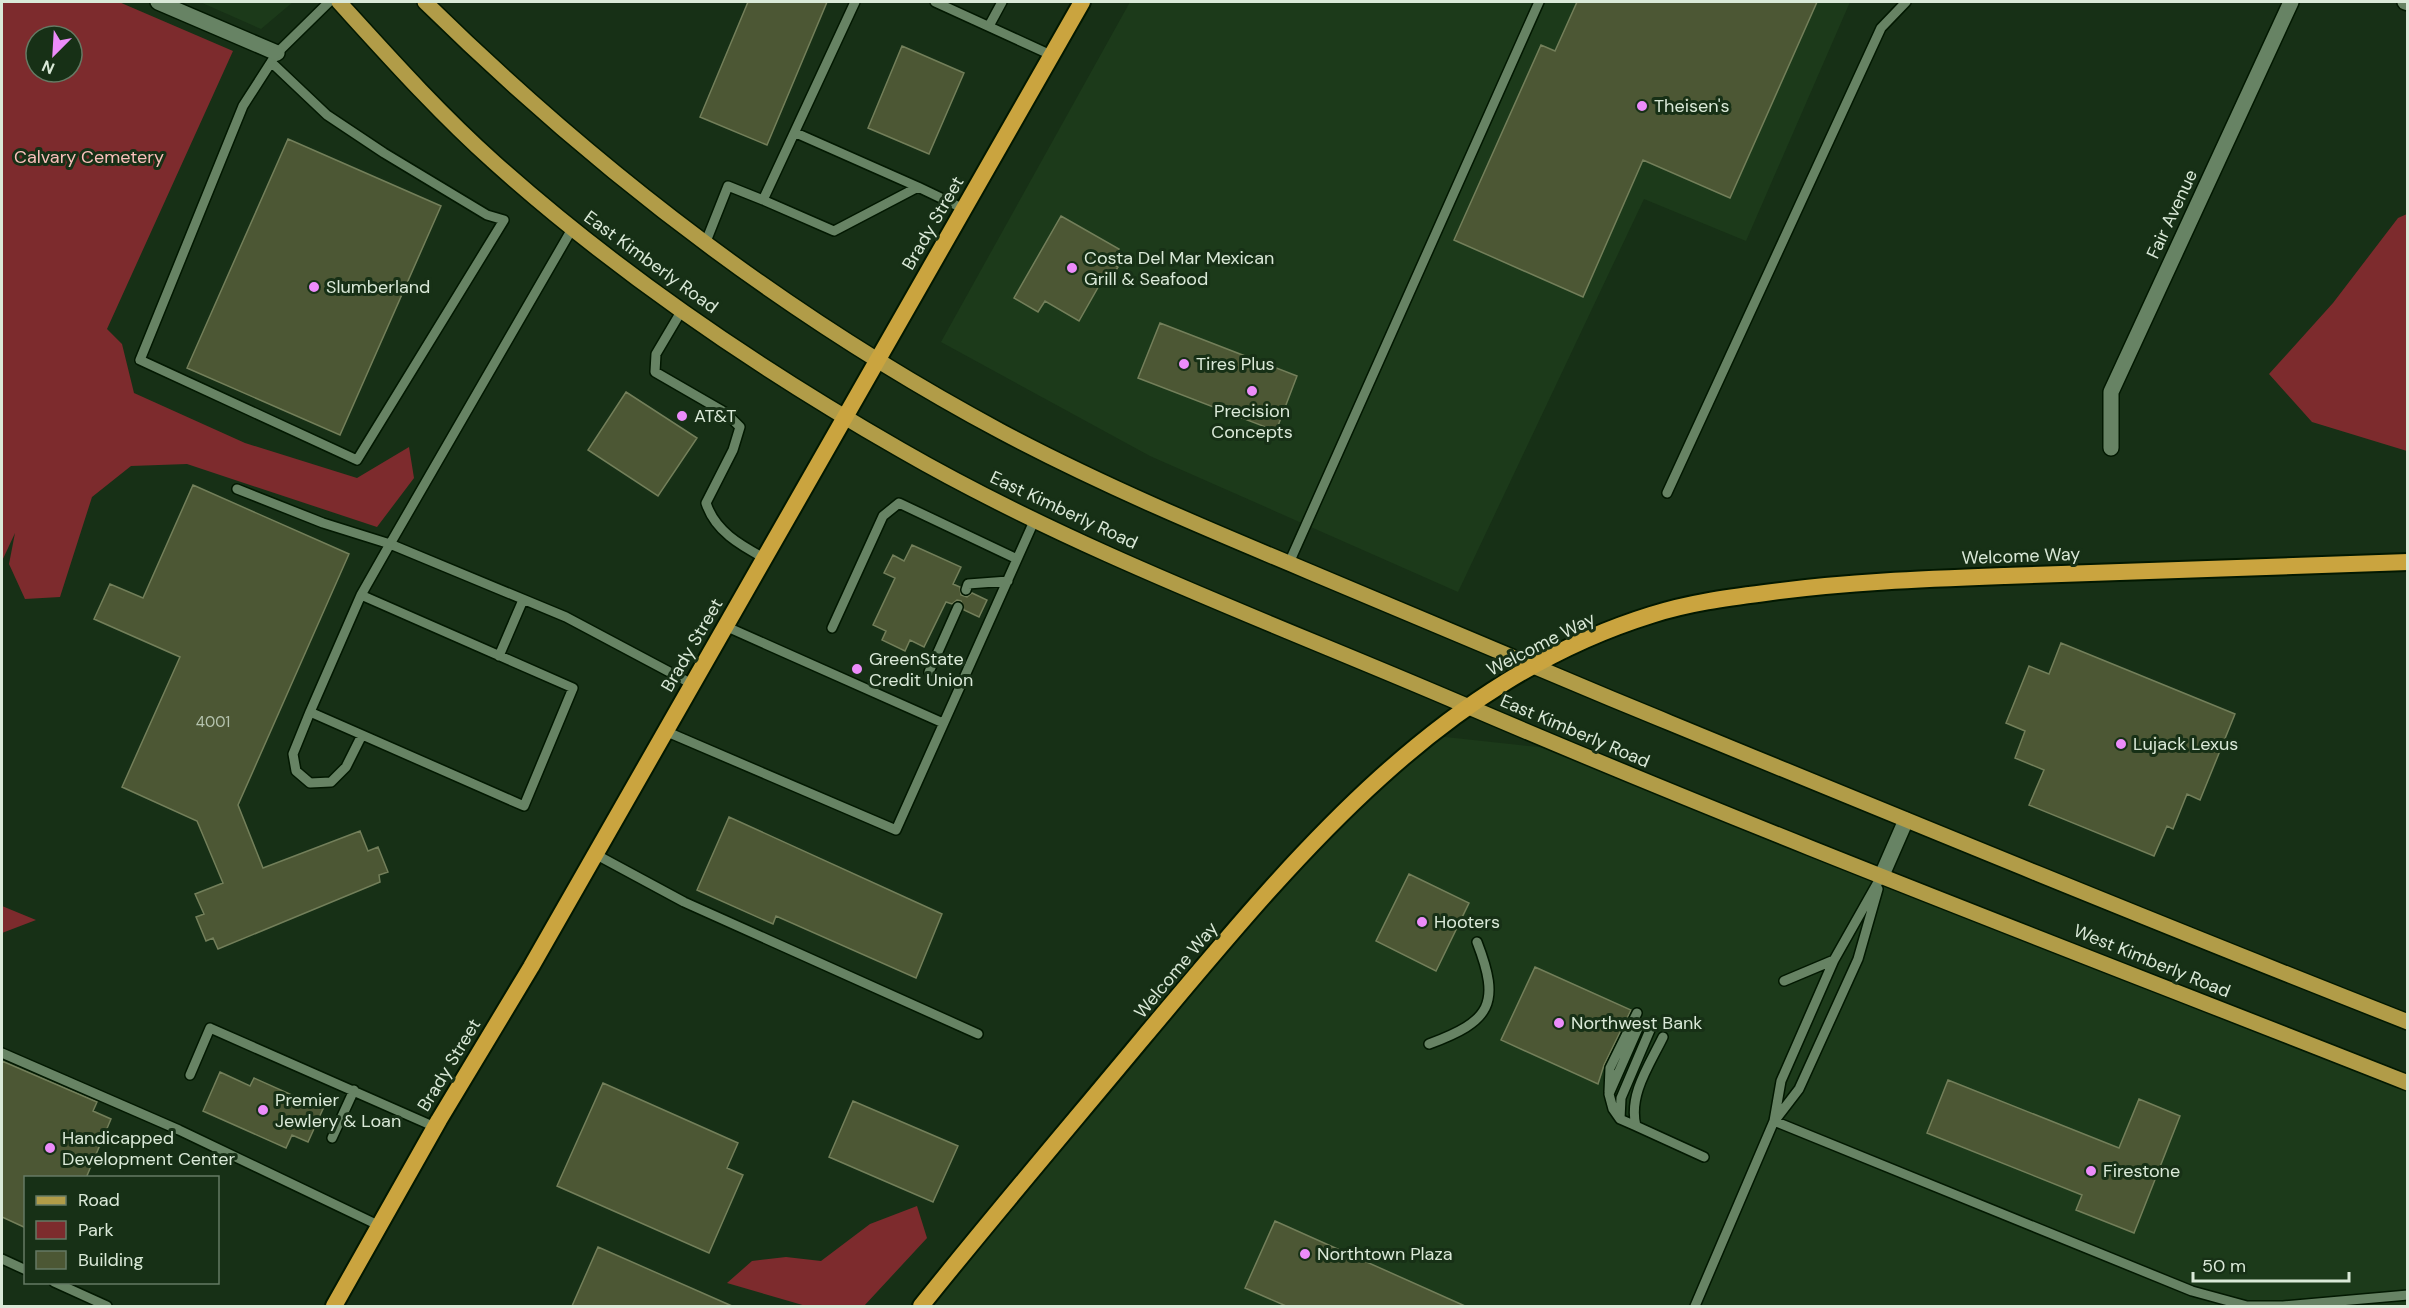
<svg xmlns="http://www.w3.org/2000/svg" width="2409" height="1308" font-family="'DM Sans',sans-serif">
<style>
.built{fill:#1c3a1a}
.green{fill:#7d2b2d;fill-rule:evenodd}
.building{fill:#4c5734;stroke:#737f5a;stroke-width:1.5}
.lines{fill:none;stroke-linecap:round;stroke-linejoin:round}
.service-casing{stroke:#021801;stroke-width:12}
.minor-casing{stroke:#021801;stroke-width:18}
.tertiary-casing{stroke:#021801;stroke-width:18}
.primary-casing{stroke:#021801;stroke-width:18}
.trunk-casing{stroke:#021801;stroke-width:20}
.service{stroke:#678364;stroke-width:9}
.minor{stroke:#678364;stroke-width:15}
.tertiary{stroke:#678364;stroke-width:15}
.primary{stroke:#b19c48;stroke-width:15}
.trunk{stroke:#caa43f;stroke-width:16}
.poi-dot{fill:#ec8cfa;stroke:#173016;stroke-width:2}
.labels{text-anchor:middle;stroke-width:6;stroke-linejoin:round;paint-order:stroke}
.number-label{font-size:15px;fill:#b6c4af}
.poi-label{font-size:18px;fill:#dae9d8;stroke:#173016;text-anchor:start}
.park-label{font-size:18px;fill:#fac0bc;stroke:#173016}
.street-label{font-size:18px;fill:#dae9d8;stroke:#173016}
</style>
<rect width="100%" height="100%" fill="#173016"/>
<path class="built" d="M 200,2 L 293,2 L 261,29 Z
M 1130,2 L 1850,2 L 1746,241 L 1644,199 L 1458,592 L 1150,456 L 941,342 Z
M 1427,735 L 1566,750 L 2407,1083 L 2407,1306 L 921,1306 L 1210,958 Z"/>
<path class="green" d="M 2,2 L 119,2 L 233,51 L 107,329 L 122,344 L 134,393 L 245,443 L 357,478 L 409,447 L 414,478 L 377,527 L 187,464 L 131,466 L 92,497 L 60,597 L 25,599 L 9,564 L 15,533 L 2,561 ZM 36,36 L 72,36 L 72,72 L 36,72 Z
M 2407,214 L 2407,451 L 2312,422 L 2269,374 L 2333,303 L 2398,218 Z
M 2,906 L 36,920 L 2,933 Z
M 917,1206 L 927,1238 L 864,1306 L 806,1306 L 727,1283 L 752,1261 L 786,1257 L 821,1261 L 870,1224 Z"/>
<path class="building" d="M 748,2 L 827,2 L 767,145 L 700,117 Z
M 1577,2 L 1817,2 L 1730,198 L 1643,160 L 1583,297 L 1454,240 L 1541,45 L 1555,51 Z
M 902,46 L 964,73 L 929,154 L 868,128 Z
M 288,139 L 441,206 L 340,435 L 187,368 Z
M 1061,216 L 1119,249 L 1111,263 L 1118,267 L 1110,280 L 1104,277 L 1079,321 L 1045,301 L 1038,312 L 1014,298 Z
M 1160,323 L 1297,376 L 1276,431 L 1138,378 Z
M 626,392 L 697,438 L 658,496 L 588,450 Z
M 193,485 L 349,554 L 238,805 L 263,868 L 360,831 L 368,851 L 378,847 L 388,872 L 379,875 L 380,882 L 218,949 L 213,938 L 206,941 L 196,917 L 204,914 L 195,894 L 223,883 L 197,821 L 122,787 L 180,657 L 94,619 L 110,584 L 143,598 Z
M 912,545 L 961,567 L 953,584 L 960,587 L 961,595 L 967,597 L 972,593 L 987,600 L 979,617 L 964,610 L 961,601 L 957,600 L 952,604 L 946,602 L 924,647 L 910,640 L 905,651 L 882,640 L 886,631 L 873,625 L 895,578 L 884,573 L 893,555 L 904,561 Z
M 2061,643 L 2235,714 L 2200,800 L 2187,794 L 2173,829 L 2167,826 L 2154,856 L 2029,805 L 2044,770 L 2015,758 L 2025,731 L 2006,723 L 2029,666 L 2049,674 Z
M 729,817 L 942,914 L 916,978 L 776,916 L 773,924 L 697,890 Z
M 1409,874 L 1469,903 L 1436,971 L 1376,941 Z
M 1535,967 L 1631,1010 L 1604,1065 L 1598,1084 L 1501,1040 Z
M 2,1061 L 97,1102 L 93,1111 L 111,1119 L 86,1178 L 26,1178 L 26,1228 L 2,1217 Z
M 220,1072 L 250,1086 L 254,1078 L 323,1109 L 308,1142 L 292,1135 L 286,1148 L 203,1111 Z
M 1948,1080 L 2119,1148 L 2139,1099 L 2180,1116 L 2134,1233 L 2076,1210 L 2082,1195 L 1927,1133 Z
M 603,1083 L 738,1143 L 727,1168 L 743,1175 L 709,1253 L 557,1186 Z
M 853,1101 L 958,1146 L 933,1202 L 829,1157 Z
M 1275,1221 L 1465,1306 L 1286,1306 L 1245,1288 Z
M 598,1247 L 732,1306 L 572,1306 Z"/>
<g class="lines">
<g class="service-casing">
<path id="service" d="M 935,2 L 1051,55
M 989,26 L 1002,2
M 271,62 L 327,115 L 384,153 L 487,215 L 504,220 L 357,460 L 140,360 L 243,106 L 277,53 L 329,2
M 918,187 L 964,209
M 763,200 L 834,231 L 918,187 L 796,133
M 572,229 L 390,544 L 566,617 L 692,684
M 705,244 L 728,186 L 763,200 L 855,2
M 682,310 L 656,354 L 655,372 L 726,413 L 740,427 L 733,450 L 706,503 C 715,531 740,545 764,558
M 237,489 L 323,523 L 390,544 L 361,595 L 310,712 L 524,806 L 573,688 L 361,595
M 1667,493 L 1881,28 L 1906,2
M 1289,563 L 1539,2
M 966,590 L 968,584 L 1008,581
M 725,626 L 943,723
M 832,628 L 883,516 L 899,503 L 1017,559
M 499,656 L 523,600
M 929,672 L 958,607
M 310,712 L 293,754 L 296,771 L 310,783 L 331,782 L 346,767 L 362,735
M 665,731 L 896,830 L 1035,519
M 595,854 L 684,902 L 978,1034
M 1784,981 L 1834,960
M 1663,1037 C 1650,1064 1628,1095 1636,1126 L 1704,1157
M 1429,1044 C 1491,1021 1501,1004 1477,942
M 2,1053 L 179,1130 L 380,1226
M 190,1075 L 210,1028 L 435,1127
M 1609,1092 L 1610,1068 L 1637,1013
M 1620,1119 L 1613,1109 L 1609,1094 L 1639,1026
M 1776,1119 L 1799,1089 L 1858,959 L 1878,889
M 1774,1121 L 2192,1291 L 2247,1306 L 2283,1306 L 2408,1295
M 1636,1126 L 1620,1119 L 1621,1098 L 1650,1030
M 332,1138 L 354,1090
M 2,1259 L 26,1270
M 54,1282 L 107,1306
M 1695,1306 L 1774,1121 L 1781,1081 L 1834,960 L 1882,875"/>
</g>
<g class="minor-casing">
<path id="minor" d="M 158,2 L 277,53
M 2111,448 L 2111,392 L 2291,2
M 1882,875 L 1906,820"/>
</g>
<g class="tertiary-casing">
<path id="tertiary" d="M 2405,2 L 2408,3"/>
</g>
<g class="primary-casing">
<path id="primary" d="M 339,2 C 389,57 439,113 495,163 C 618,273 758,368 901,450 C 1076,551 1276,624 1462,704 C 1774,838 2092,958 2408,1083
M 425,2 C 596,170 789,318 1002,432 C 1102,485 1207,529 1310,572 C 1411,615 1512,657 1612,699 C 1877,808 2141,917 2408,1022"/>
</g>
<g class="trunk-casing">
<path id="trunk" d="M 334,1306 L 439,1120 L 531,967 L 1082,2
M 921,1306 C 993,1216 1069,1127 1143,1038 C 1285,869 1432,683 1651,615 C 1688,603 1726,598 1765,593 C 1844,582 1925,579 2005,576 C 2139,571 2273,567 2408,562"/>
</g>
<use href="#service" class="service"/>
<use href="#minor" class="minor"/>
<use href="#tertiary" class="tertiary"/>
<use href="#primary" class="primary"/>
<use href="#trunk" class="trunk"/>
</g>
<g class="poi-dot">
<circle cx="1642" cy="106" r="6"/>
<circle cx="1072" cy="268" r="6"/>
<circle cx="314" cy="287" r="6"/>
<circle cx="1184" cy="364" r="6"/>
<circle cx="1252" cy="391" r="6"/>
<circle cx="682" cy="416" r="6"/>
<circle cx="857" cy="669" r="6"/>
<circle cx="2121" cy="744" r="6"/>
<circle cx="1422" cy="922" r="6"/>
<circle cx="1559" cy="1023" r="6"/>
<circle cx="263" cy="1110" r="6"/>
<circle cx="50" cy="1148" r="6"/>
<circle cx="2091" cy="1171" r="6"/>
<circle cx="1305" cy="1254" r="6"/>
</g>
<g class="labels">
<g class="number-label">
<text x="213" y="727">4001</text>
</g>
<g class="poi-label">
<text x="1654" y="112">Theisen's</text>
<text x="1084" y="264">Costa Del Mar Mexican<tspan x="1084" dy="21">Grill &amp; Seafood</tspan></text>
<text x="326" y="293">Slumberland</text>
<text x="1196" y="370">Tires Plus</text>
<text x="1252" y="417" text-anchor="middle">Precision<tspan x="1252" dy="21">Concepts</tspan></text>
<text x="694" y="422">AT&amp;T</text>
<text x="869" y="665">GreenState<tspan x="869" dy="21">Credit Union</tspan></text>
<text x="2133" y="750">Lujack Lexus</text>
<text x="1434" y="928">Hooters</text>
<text x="1571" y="1029">Northwest Bank</text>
<text x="275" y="1106">Premier<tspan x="275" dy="21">Jewlery &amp; Loan</tspan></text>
<text x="62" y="1144">Handicapped<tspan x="62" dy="21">Development Center</tspan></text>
<text x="2103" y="1177">Firestone</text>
<text x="1317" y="1260">Northtown Plaza</text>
</g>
<g class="park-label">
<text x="89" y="163">Calvary Cemetery</text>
</g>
<g class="street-label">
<text transform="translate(2172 214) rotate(-65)" y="6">Fair Avenue</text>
<text transform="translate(933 223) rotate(-60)" y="6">Brady Street</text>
<text transform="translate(651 262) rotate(36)" y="6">East Kimberly Road</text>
<text transform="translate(1064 510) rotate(25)" y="6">East Kimberly Road</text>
<text transform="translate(2021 556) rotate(-2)" y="6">Welcome Way</text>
<text transform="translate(1541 644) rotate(-27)" y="6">Welcome Way</text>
<text transform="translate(692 645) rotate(-60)" y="6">Brady Street</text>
<text transform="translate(1575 731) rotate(23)" y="6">East Kimberly Road</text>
<text transform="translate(2152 961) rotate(22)" y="6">West Kimberly Road</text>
<text transform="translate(1176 970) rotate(-50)" y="6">Welcome Way</text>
<text transform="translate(449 1065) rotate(-59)" y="6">Brady Street</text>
</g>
</g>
<rect width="2409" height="1308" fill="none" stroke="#dae9d8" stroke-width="6"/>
<rect x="24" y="1176" width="195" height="108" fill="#173016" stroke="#657a64" stroke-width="1.5"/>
<rect x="36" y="1196" width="30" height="9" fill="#b19c48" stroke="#657a64" stroke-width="1.5"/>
<text x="78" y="1206" font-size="18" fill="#dae9d8">Road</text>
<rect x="36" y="1221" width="30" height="18" fill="#7d2b2d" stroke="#657a64" stroke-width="1.5"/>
<text x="78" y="1236" font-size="18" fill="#dae9d8">Park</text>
<rect x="36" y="1251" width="30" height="18" fill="#4c5734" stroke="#657a64" stroke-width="1.5"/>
<text x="78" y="1266" font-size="18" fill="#dae9d8">Building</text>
<g transform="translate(54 54) rotate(204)"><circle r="28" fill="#173016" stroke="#657a64" stroke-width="1.5"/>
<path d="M0-4.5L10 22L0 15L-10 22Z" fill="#ec8cfa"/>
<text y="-9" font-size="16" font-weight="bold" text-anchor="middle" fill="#dae9d8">N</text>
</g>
<path d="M2193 1272v9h156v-9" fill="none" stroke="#dae9d8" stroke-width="3"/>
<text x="2202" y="1272" font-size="18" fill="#dae9d8" stroke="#173016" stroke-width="4.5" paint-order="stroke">50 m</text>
</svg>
